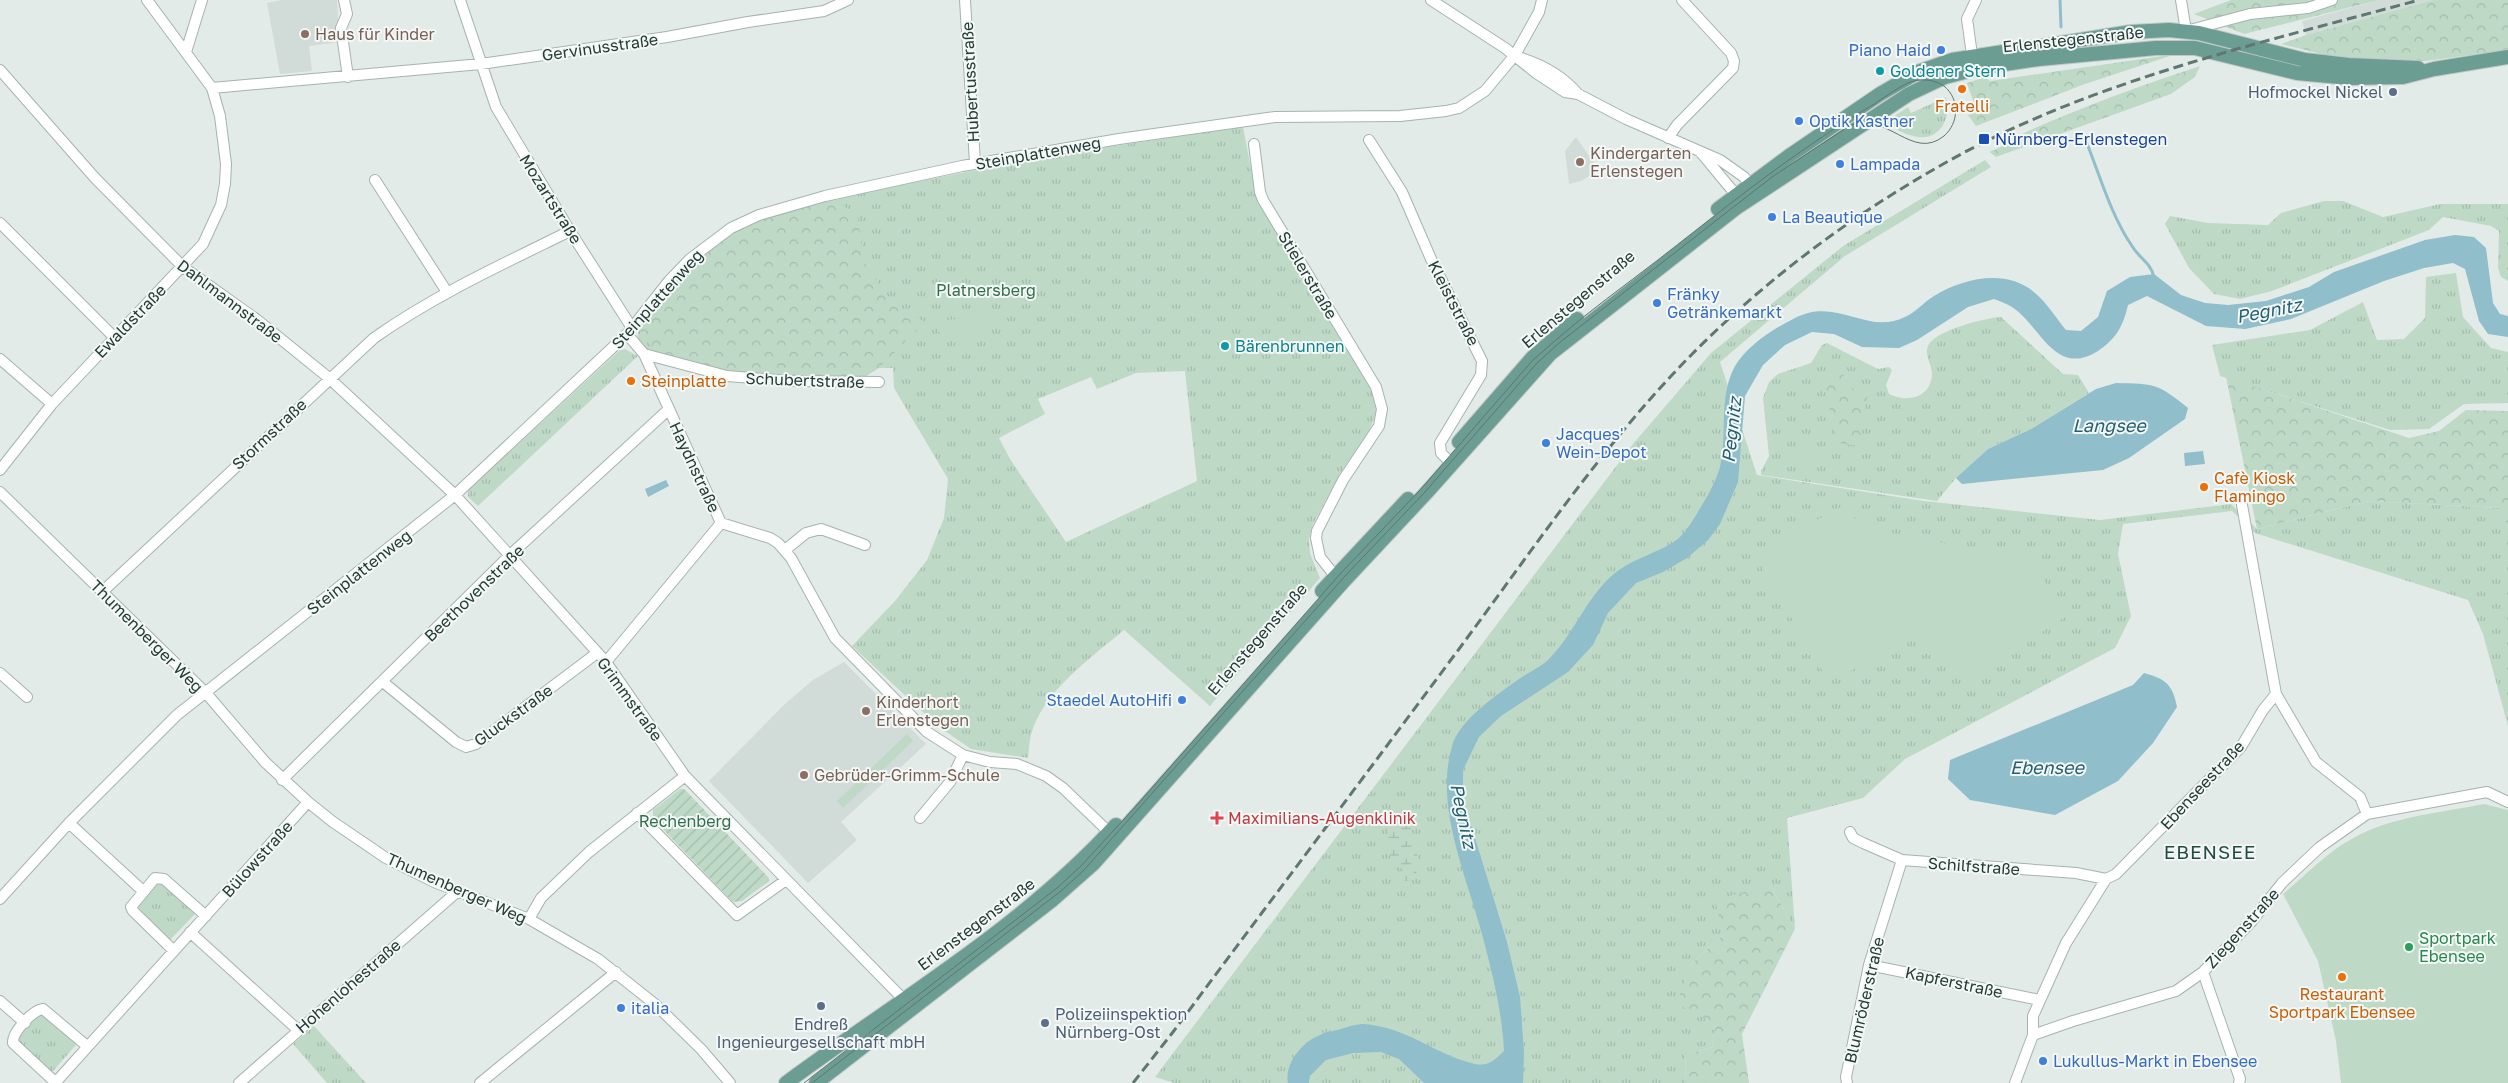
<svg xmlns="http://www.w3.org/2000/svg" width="2508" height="1083" font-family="'Golos Text',sans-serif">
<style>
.built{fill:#d1dbd7}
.grass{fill:url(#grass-tufts);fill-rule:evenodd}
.forest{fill:url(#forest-crowns)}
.wetland{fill:url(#wetland-marsh)}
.garden{fill:url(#garden-furrows)}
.pitch{fill:#bedac7}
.water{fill:#90becb}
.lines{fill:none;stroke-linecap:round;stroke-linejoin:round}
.stream{stroke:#90becb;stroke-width:3}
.minor-casing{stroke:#a6b3af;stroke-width:12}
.major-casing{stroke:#c2c8c7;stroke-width:16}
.minor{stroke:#fff;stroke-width:10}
.major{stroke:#6b9d93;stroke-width:14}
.tram{stroke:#5f7671;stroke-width:1}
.rail{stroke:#5f7671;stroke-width:3;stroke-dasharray:10 5;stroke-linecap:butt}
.education-dot{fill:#8d6e63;stroke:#f3f8f6;stroke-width:2}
.shop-dot{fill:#3f7fe0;stroke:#f3f8f6;stroke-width:2}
.culture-dot{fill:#0f9aa8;stroke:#f3f8f6;stroke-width:2}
.food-dot{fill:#e8710a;stroke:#f3f8f6;stroke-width:2}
.service-dot{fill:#5c6f8a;stroke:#f3f8f6;stroke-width:2}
.transit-dot{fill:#1a4fb4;stroke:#f3f8f6;stroke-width:2}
.health-dot{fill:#e0444e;stroke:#f3f8f6;stroke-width:2}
.leisure-dot{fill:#2e9e5b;stroke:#f3f8f6;stroke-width:2}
.labels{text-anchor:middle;stroke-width:4;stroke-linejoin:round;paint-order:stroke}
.education-label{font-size:16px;fill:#785e54;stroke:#f3f8f6;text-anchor:start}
.street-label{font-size:16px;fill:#243b36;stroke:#f3f8f6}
.shop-label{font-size:16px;fill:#366cbe;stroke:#f3f8f6;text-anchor:start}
.culture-label{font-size:16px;fill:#0d838f;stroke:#f3f8f6;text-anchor:start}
.service-label{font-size:16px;fill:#4e5e75;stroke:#f3f8f6;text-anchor:end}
.food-label{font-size:16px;fill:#c56008;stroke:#f3f8f6}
.transit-label{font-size:16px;fill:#164399;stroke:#f3f8f6;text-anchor:start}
.park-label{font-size:16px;fill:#326e4d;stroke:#f3f8f6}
.health-label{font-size:16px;fill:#be3a42;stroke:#f3f8f6;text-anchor:start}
.leisure-label{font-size:16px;fill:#27864d;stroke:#f3f8f6;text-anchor:start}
.water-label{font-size:18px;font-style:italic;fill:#246071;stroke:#f3f8f6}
.quarter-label{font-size:19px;letter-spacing:1px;fill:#224b44;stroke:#f3f8f6}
</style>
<defs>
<pattern id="grass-tufts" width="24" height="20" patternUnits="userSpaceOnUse" patternTransform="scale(1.25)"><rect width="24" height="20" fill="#bedac7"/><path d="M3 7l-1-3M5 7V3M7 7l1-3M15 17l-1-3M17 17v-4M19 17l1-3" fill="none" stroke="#a3bcac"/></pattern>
<pattern id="forest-crowns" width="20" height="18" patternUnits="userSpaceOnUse" patternTransform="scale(1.25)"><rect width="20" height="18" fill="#bedac7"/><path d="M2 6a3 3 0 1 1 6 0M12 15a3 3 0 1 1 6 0" fill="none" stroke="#a3bcac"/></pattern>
<pattern id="wetland-marsh" width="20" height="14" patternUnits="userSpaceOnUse" patternTransform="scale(1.25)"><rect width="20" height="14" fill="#bedac7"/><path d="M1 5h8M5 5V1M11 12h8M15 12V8" fill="none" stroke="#a3bcac"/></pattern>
<pattern id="garden-furrows" width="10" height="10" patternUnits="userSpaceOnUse" patternTransform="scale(1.25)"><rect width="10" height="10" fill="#bedac7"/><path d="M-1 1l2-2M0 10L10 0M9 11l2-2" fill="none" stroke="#a3bcac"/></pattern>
</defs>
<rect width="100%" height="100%" fill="#e3ebe8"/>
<path class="built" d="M 282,0 L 337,0 L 339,42 L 309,46 L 312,71 L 280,74 L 267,3 Z
M 2379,0 L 2433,0 L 2306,35 L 2302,21 Z
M 1576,137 L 1599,170 L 1581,181 L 1569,184 L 1565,151 Z
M 844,662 L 926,744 L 841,822 L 857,840 L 808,883 L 709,781 L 785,704 L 813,680 Z"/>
<path class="grass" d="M 1946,97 C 1952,119 1939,143 1913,136 C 1903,134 1894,127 1885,122 L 1908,107 L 1911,113 Z
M 1243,127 L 1255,190 L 1375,397 L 1376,414 L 1369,431 L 1341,472 L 1313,524 L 1309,539 L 1310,553 L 1320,578 L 1210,706 L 1124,630 C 1092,657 1042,692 1031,735 C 1029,742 1029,751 1028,758 L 971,749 L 939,727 L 852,646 L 895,601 L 927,560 L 944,518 L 948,479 L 894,388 L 893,368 L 879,368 L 862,378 L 765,375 L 646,349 L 638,340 L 638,327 L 834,198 L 1047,156 ZM 1185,371 L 1197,481 L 1066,542 L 1010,459 L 999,438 L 1045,414 L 1038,399 L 1091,377 L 1097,389 L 1136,373 Z
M 1985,160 L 1991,167 L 1845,256 L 1720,362 L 1757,475 L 1924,501 L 2100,520 L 2231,504 L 2257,529 L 2369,501 L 2500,508 L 2508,526 L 2508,726 L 2483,634 L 2468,600 L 2255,533 L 2232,511 L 2123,524 L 2118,554 L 2131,616 L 2115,648 L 1905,759 L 1863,798 L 1787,818 L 1795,929 L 1770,885 L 1723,935 L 1689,966 L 1715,1024 L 1712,1047 L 1685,1055 L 1686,1083 L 1174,1083 L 1155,1077 L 1633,444 L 1711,353 L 1843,246 Z
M 2324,201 L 2343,201 L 2383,217 L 2440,204 L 2508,204 L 2508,281 L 2501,277 L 2498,268 L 2499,231 L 2491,226 L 2443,217 L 2429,230 L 2272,291 L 2240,299 L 2214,294 L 2189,268 L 2165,224 L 2170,216 L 2208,223 L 2268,225 L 2281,213 Z
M 2456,273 L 2463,317 L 2491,348 L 2508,352 L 2508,403 L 2464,404 L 2429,429 L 2390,430 L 2220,376 L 2212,345 L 2310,330 L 2363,302 L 2377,340 L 2404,339 L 2425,318 L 2426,277 Z
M 2001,317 L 2063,374 L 2078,375 L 2089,393 L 2031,429 L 1988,449 L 1956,478 L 1937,501 L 1761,475 L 1761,471 L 1769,456 L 1763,398 L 1769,382 L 1778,374 L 1811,363 L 1822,345 L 1827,343 L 1878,369 L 1889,367 L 1892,370 L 1886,385 L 1889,394 C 1907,403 1931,398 1932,374 C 1932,364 1923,354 1929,344 C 1938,330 1984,318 2001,317 Z
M 625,349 L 638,356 L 478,506 L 468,497 L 468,490 L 620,350 Z
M 163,884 L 193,909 L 195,914 L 169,941 L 139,910 L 138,906 L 153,885 Z
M 43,1013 L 76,1042 L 76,1045 L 53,1071 L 49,1071 L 16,1041 L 16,1038 L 37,1014 Z
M 314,1026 L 366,1083 L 327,1083 L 293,1044 Z"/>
<path class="forest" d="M 2231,0 L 2379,0 L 2244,34 L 2194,14 Z
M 2433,0 L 2508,0 L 2508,50 L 2426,61 L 2382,61 L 2334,57 L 2281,44 L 2306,35 Z
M 2176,54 L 2085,84 L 1976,126 L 1968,115 L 1977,112 L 1967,83 L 1985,77 L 1990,81 Z
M 2200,66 L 2195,77 L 2171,94 L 1996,157 L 1990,152 L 2007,144 L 2006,141 C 2069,112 2133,88 2200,66 Z
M 834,198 L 858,218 L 864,262 L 893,304 L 925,322 L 879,368 L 862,378 L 729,372 L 657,353 L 638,328 L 674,278 L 720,239 L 767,216 Z
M 1840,369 L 1851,388 L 1868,392 L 1859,446 L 1838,443 L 1826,394 L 1831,370 Z
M 2226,377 L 2409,438 L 2439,431 L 2466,410 L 2508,411 L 2508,526 L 2499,508 L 2369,501 L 2257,529 Z
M 1770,885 L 1795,929 L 1742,1034 L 1749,1083 L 1686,1083 L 1685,1055 L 1712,1047 L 1715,1024 L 1677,1004 L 1689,966 L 1723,935 L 1715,900 Z"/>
<path class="wetland" d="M 1399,816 L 1408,820 C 1414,838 1424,863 1413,880 L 1405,881 L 1404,872 L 1387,850 L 1389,824 Z"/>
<path class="garden" d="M 680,789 L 684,789 L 690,795 L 769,878 L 769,881 L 742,901 L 733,902 L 653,819 L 653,810 Z"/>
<path class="pitch" d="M 985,316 L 987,334 L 940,338 L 938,321 Z
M 1802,450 L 1829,454 L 1827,467 L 1800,463 Z
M 1841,507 L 1866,528 L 2005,555 L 2025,548 L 2065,617 L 1966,681 L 1954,678 L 1929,639 L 1917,636 L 1829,682 L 1754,554 Z
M 907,734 L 913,741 L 843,808 L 837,801 Z
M 2484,804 L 2508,810 L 2508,1083 L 2341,1083 L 2336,1041 L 2318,961 L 2283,894 C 2306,875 2328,851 2355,837 C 2391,817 2443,812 2484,804 Z"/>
<path class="water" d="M 2455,235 L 2474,237 L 2486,248 L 2493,303 L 2500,314 L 2508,316 L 2508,337 L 2488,334 L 2479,321 L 2465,269 L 2453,263 L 2424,268 L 2384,281 L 2291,319 L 2245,329 L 2206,326 L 2147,296 L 2128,305 C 2123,326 2117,338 2098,351 C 2055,378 2041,326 2012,307 C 2007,304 2000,301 1994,299 L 1968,307 L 1917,340 L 1899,348 L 1862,347 L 1834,334 L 1812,332 L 1785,345 L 1763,365 L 1745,396 L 1738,482 L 1720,524 L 1708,540 L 1687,558 L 1663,572 L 1636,583 L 1608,613 L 1593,645 L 1568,672 L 1501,716 L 1479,737 L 1463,770 L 1463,799 L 1507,942 L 1520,997 L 1524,1052 L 1523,1083 L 1424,1083 L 1399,1059 L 1381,1052 L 1353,1053 L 1326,1060 L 1310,1076 L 1309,1083 L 1288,1083 C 1285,1069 1294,1055 1303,1046 C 1312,1037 1325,1032 1337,1030 C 1345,1028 1355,1024 1363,1024 C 1408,1027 1435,1055 1475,1064 C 1488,1067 1496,1059 1504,1051 C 1502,1010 1491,967 1480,927 C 1464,870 1435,805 1452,746 C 1459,720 1498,694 1519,679 C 1529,672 1541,667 1549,659 C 1576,632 1588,592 1619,570 C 1637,557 1661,552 1678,539 C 1686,532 1694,519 1699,510 C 1707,497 1716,482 1720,467 C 1728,434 1718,397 1735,366 C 1748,345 1773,329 1795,318 C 1837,296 1867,336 1905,317 C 1916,312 1924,302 1934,296 C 1963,278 2007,268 2035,293 C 2047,303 2056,318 2066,330 L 2081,331 L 2098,317 L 2107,291 L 2130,277 L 2154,274 L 2181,295 L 2205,303 L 2228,305 L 2266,301 L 2309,287 L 2334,272 L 2425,240 Z
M 2116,383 C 2155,384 2157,383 2188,408 L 2185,419 L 2129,458 L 2103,470 L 1962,484 L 1956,478 L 1988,449 L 2031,429 L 2096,389 Z
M 2203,451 L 2205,464 L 2185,466 L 2184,453 Z
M 666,480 L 669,486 L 648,497 L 645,489 Z
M 2144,673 C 2166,679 2173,685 2177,707 L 2153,743 L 2118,781 L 2055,815 L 1970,800 L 1948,779 L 1950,760 L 2133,685 Z"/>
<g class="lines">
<path class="stream" d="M 2060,0 L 2061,27
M 2084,136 C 2099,172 2110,214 2132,246 C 2139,258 2151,263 2154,277"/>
<g class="minor-casing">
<path id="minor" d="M 344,0 L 347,14 L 341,28 L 348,77
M 460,0 L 496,107 L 570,231 L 632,328
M 965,0 L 975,163
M 1431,0 L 1505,48 L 1536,73 L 1565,92 L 1578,94 L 1626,119 L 1720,160 L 1744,177 L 1750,185 L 1750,191
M 2181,0 L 2186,31 L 2250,14 L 2308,8 L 2332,0
M 186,52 L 202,0
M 1521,58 C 1543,65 1563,76 1578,94
M 1973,62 L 1967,19 L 1976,0
M 0,70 L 95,178 L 183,267 L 256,319 L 329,378 L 455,495 L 606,662 L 685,776 L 907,1003
M 212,88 L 481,64 L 667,37 L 748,22 L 824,11 L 848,0
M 1668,138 L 1677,125 L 1733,68 L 1734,61 L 1731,53 L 1682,0
M 1369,140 L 1402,192 L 1431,259 L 1482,361 L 1481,375 L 1440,443 L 1441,453 L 1452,464
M 1254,144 L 1260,192 L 1263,200 L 1376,387 L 1382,409 L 1379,426 L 1343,480 L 1317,531 L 1316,538 L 1320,557 L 1339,581
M 1701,153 C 1708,160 1736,197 1741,198
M 375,180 L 447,292
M 0,223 L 114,337
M 644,354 L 727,376 L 789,381 L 879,382
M 0,359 L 52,404
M 0,470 L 52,404 L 203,244 L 221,205 L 225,184 L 226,164 L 220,116 L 212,88 L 147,0
M 0,492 L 206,693 L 265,762 L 308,802 L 333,822 L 386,858 L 434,882 L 529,919 L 598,959 L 656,1005 L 701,1049 L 730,1083
M 2242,505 L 2276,694 L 2316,762 L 2360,797 L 2367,814
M 721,523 L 770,538 L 778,543 L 791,558 L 835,638 L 927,732 L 963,755 L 990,762 L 1017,764 L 1046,776 L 1063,788 L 1113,836
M 785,550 L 806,533 L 821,529 L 865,545
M 102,592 L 374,338 C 435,295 503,264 570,231
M 606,662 L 721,523 L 644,354 L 627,334
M 0,673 L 27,697
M 383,682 L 456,742 L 466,747 L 476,744 L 597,653
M 282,780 L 509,556 L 669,409
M 637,813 L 737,915 L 786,880
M 920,818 L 950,782 L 963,755
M 69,823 L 143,891
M 1850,832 L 1853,838 L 1863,843 L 1902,860 L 2076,873 L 2106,879
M 0,899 L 69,823 L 177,715 L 455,495 L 627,334 L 668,282 L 690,259 L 731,228 L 759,215 L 825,196 L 962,166 L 1119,139 L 1275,117 L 1400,116 L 1446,111 L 1459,108 L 1485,91 L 1515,55 L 1539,12 L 1542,0
M 529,919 L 541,898 L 589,852 L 685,776
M 190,932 L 298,1030
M 173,950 L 133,911 L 131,907 L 155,878 L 164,879 L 206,916
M 1869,965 L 2040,1000
M 2203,972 L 2240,1079 L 2239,1083
M 0,1001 L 25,1023
M 2033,1035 L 2033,1016 L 2066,943 L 2106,879 L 2116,874 L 2241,747 L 2263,710 L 2276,694
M 55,1082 L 13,1043 C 12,1032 33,1010 43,1009 L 87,1046
M 55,1083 L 308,802
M 239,1083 L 458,891
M 480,1083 L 616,972
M 1847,1083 L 1846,1077 L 1869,965 L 1902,860
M 2015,1083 L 2033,1035 L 2073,1021 L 2176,991 L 2203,972 L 2252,921 L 2282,883 L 2320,847 L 2367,814 L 2487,792 L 2508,802"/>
</g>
<g class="major-casing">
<path id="major" d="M 1718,209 L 1789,156 L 1880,94 L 1920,71 L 1952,60 L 2131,32 L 2169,30 L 2199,33 L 2305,60 L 2349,65 L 2418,68
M 1459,442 L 1533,357 L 1577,319
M 1322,591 L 1408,499
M 786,1083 C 898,1000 1022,928 1116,825
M 816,1083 L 1051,901 L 1093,864 L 1342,583 L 1427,492 L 1550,354 L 1736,208 L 1909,94 L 1945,77 L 1984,67 L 2039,59 L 2156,48 L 2195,48 L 2297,73 L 2350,78 L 2403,77 L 2434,69 L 2508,57"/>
</g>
<use href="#minor" class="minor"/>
<use href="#major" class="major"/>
<path class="tram" d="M 804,1083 L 1057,888 L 1081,866 L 1136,806 L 1341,573 L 1420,490 L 1533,360 L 1557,339 C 1589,311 1624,286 1658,260 C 1707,222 1755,183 1806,148 C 1829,132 1852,117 1876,103 C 1886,96 1897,88 1908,83 C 1920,78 1934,79 1944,86 C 1960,99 1959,123 1944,136 C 1912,162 1887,110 1849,126 L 1772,177 L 1559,343 L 1536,364 L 1425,492 L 1345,576 L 1084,870 L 1061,891 L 812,1083"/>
<path class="rail" d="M 1133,1083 L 1173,1032 C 1265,908 1358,785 1450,661 C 1522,565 1590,463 1672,375 C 1756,285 1857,210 1965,152 C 2107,77 2265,42 2419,0"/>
</g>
<g class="education-dot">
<circle cx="305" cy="34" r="5"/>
<circle cx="1580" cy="162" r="5"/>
<circle cx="866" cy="711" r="5"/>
<circle cx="804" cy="775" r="5"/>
</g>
<g class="shop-dot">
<circle cx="1941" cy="50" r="5"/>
<circle cx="1799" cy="121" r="5"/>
<circle cx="1840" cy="164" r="5"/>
<circle cx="1772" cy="217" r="5"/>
<circle cx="1657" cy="303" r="5"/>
<circle cx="1546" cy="443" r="5"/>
<circle cx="1182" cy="700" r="5"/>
<circle cx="621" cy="1008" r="5"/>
<circle cx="2043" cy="1061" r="5"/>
</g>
<g class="culture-dot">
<circle cx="1880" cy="71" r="5"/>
<circle cx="1225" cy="346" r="5"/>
</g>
<g class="food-dot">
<circle cx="1962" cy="89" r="5"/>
<circle cx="631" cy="381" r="5"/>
<circle cx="2204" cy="487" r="5"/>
<circle cx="2342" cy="977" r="5"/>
</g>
<g class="service-dot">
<circle cx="2393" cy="92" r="5"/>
<circle cx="821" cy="1006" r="5"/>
<circle cx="1045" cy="1023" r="5"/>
</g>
<rect class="transit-dot" x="1978" y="133" width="12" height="12" rx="2.5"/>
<path class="health-dot" d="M1214.5 810.5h5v5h5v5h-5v5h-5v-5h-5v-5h5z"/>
<circle class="leisure-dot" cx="2409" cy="947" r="5"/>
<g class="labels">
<g class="education-label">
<text x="315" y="40">Haus für Kinder</text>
<text x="1590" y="159">Kindergarten<tspan x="1590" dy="18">Erlenstegen</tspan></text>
<text x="876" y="708">Kinderhort<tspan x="876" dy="18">Erlenstegen</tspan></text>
<text x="814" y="781">Gebrüder-Grimm-Schule</text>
</g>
<g class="street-label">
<text transform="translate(2073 39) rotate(-6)" y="6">Erlenstegenstraße</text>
<text transform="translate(600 47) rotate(-8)" y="6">Gervinusstraße</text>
<text transform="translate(970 82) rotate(-93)" y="6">Hubertusstraße</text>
<text transform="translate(1038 153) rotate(-10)" y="6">Steinplattenweg</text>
<text transform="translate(551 199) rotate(58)" y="6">Mozartstraße</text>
<text transform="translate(1308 275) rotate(59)" y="6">Stielerstraße</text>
<text transform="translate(657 299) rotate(-48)" y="6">Steinplattenweg</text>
<text transform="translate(1578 299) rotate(-40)" y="6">Erlenstegenstraße</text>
<text transform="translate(230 301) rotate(37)" y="6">Dahlmannstraße</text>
<text transform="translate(1454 303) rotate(63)" y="6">Kleiststraße</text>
<text transform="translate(130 321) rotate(-46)" y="6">Ewaldstraße</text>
<text transform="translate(805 380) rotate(2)" y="6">Schubertstraße</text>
<text transform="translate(269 434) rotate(-43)" y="6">Stormstraße</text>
<text transform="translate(695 467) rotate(65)" y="6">Haydnstraße</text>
<text transform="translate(359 572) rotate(-38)" y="6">Steinplattenweg</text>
<text transform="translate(474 593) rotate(-44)" y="6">Beethovenstraße</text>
<text transform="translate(147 636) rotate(45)" y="6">Thumenberger Weg</text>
<text transform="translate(1257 639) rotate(-49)" y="6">Erlenstegenstraße</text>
<text transform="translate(630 699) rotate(54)" y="6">Grimmstraße</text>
<text transform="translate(513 715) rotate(-36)" y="6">Gluckstraße</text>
<text transform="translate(2202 785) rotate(-47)" y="6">Ebenseestraße</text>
<text transform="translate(257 859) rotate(-48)" y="6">Bülowstraße</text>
<text transform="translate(1974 866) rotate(4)" y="6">Schilfstraße</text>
<text transform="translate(457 888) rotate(24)" y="6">Thumenberger Weg</text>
<text transform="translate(976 924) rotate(-37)" y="6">Erlenstegenstraße</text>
<text transform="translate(2242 928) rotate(-48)" y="6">Ziegenstraße</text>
<text transform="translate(1954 982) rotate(12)" y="6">Kapferstraße</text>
<text transform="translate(348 986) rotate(-41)" y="6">Hohenlohestraße</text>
<text transform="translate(1864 1000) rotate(-77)" y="6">Blumröderstraße</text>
</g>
<g class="shop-label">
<text x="1931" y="56" text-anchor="end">Piano Haid</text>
<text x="1809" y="127">Optik Kastner</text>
<text x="1850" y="170">Lampada</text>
<text x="1782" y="223">La Beautique</text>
<text x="1667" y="300">Fränky<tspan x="1667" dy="18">Getränkemarkt</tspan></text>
<text x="1556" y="440">Jacques'<tspan x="1556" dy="18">Wein-Depot</tspan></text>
<text x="1172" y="706" text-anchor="end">Staedel AutoHifi</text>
<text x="631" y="1014">italia</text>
<text x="2053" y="1067">Lukullus-Markt in Ebensee</text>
</g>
<g class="culture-label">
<text x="1890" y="77">Goldener Stern</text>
<text x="1235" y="352">Bärenbrunnen</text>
</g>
<g class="service-label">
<text x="2383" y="98">Hofmockel Nickel</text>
<text x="1055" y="1020" text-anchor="start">Polizeiinspektion<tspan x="1055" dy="18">Nürnberg-Ost</tspan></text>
<text x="821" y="1030" text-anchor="middle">Endreß<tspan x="821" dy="18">Ingenieurgesellschaft mbH</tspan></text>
</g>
<g class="food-label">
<text x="1962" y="112">Fratelli</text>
<text x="641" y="387" text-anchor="start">Steinplatte</text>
<text x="2214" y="484" text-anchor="start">Cafè Kiosk<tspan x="2214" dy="18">Flamingo</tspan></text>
<text x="2342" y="1000">Restaurant<tspan x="2342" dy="18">Sportpark Ebensee</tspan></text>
</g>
<g class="transit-label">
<text x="1995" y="145">Nürnberg-Erlenstegen</text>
</g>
<g class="park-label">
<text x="986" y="296">Platnersberg</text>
<text x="685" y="827">Rechenberg</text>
</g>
<g class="health-label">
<text x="1228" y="824">Maximilians-Augenklinik</text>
</g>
<g class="leisure-label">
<text x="2419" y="944">Sportpark<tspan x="2419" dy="18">Ebensee</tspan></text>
</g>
<g class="water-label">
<text transform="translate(2269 311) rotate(-11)" y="6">Pegnitz</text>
<text x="2109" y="432">Langsee</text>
<text transform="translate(1732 430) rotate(-84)" y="6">Pegnitz</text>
<text x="2047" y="774">Ebensee</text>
<text transform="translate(1463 816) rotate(78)" y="6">Pegnitz</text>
</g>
<g class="quarter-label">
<text x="2210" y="859">EBENSEE</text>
</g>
</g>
</svg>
